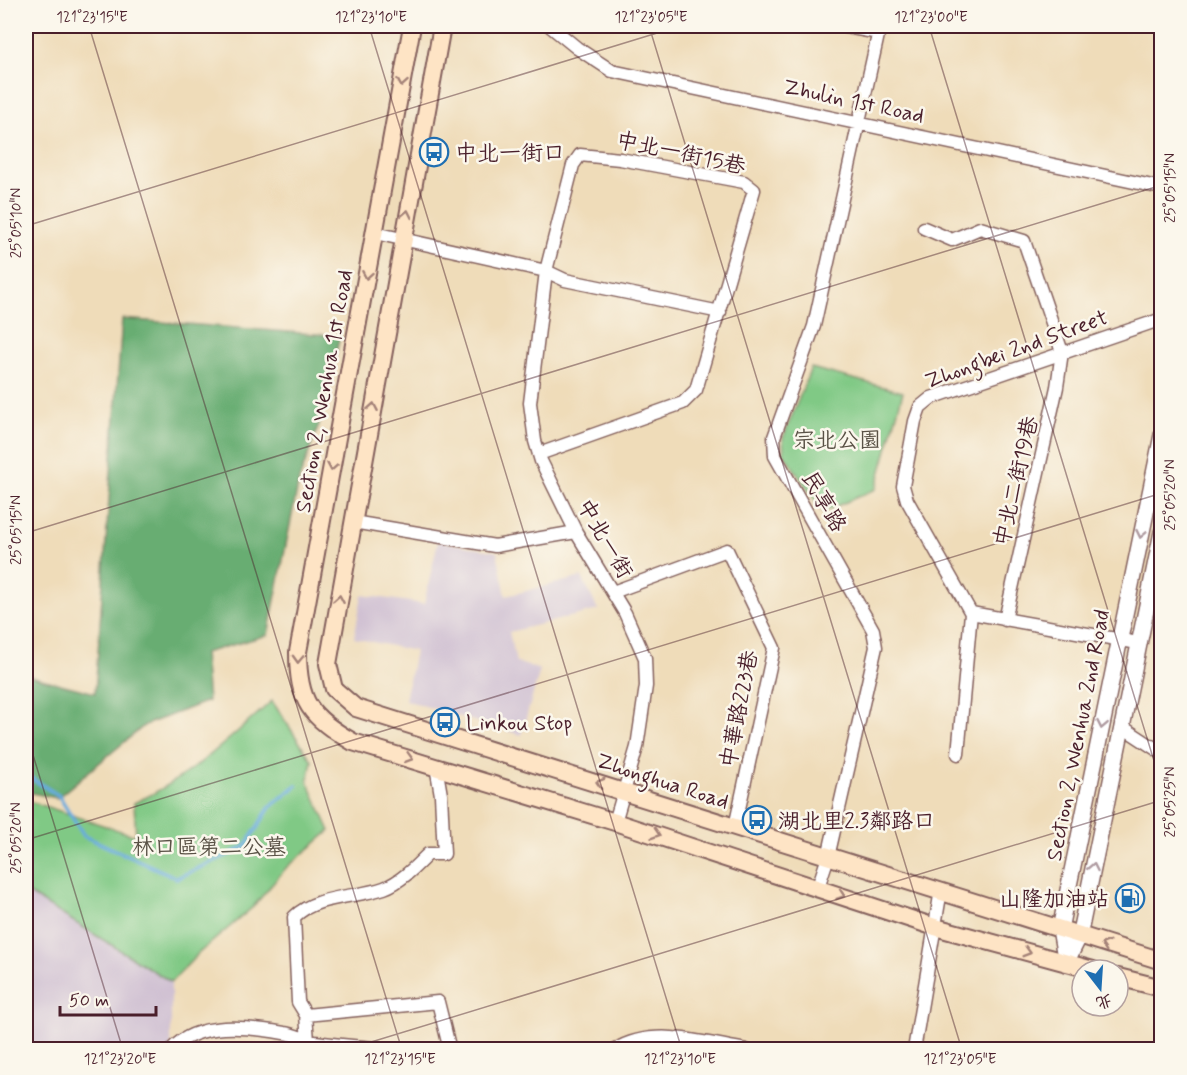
<svg xmlns="http://www.w3.org/2000/svg" width="1187" height="1075" font-family="Mynerve,'LXGW WenKai TC',sans-serif">
<style>
.industrial{fill:#cebed1}
.green{fill:#80c985;stroke:#657458;stroke-width:1.5}
.forest{fill:#68ad72;stroke:#59664e;stroke-width:1.5}
.lines{fill:none;stroke-linecap:round;stroke-linejoin:round}
.stream{stroke:#68abdd;stroke-width:4}
.minor-casing{stroke:#84615d;stroke-width:15}
.tertiary-casing{stroke:#84615d;stroke-width:18}
.secondary-casing{stroke:#84615d;stroke-width:20}
.minor{stroke:#fff;stroke-width:12}
.tertiary{stroke:#fff;stroke-width:15}
.secondary{stroke:#fee4c5;stroke-width:16}
.oneway{stroke:#a48278}
.oneway2{stroke:#ae9aa0}
.ticks{fill:none;stroke:#4a1f2b;stroke-width:1.5;stroke-opacity:0.45}
.labels{text-anchor:middle;stroke-width:5;stroke-linejoin:round;paint-order:stroke}
.street-label{font-size:22px;fill:#4a1f2b;stroke:#fbf7ec}
.poi-label{font-size:22px;fill:#4a1f2b;stroke:#fbf7ec;text-anchor:start}
.park-label{font-size:22px;fill:#5a5246;stroke:#fbf7ec}
.neatline{fill:none;stroke:#4a1f2b;stroke-width:2}
.ticks-label{font-size:15px;text-anchor:middle;fill:#4a1f2b}
</style>
<rect width="100%" height="100%" fill="#fbf7ec"/>
<filter id="ink" filterUnits="userSpaceOnUse"><feTurbulence type="fractalNoise" baseFrequency=".0167" numOctaves="2"/><feDisplacementMap in="SourceGraphic" scale="12" xChannelSelector="R" yChannelSelector="G"/><feConvolveMatrix kernelMatrix="1 2 1 2 8 2 1 2 1" color-interpolation-filters="sRGB"/></filter>
<filter id="wash" filterUnits="userSpaceOnUse"><feTurbulence type="fractalNoise" baseFrequency=".008" numOctaves="4" result="noise"/><feDisplacementMap in="SourceGraphic" scale="24" xChannelSelector="R" yChannelSelector="G"/><feGaussianBlur stdDeviation="1.35" result="paint"/><feColorMatrix in="noise" values="0 0 0 0 0 0 0 0 0 0 0 0 0 0 0 0 0 1.4 0 .05"/><feComposite in="paint" operator="in"/></filter>
<g filter="url(#wash)">
<rect width="100%" height="100%" fill="#efdcb9"/>
<path class="industrial" d="M 438,541 L 497,552 L 506,596 L 582,577 L 598,610 L 509,632 L 516,662 L 540,670 L 521,735 L 405,700 L 415,651 L 354,638 L 362,595 L 424,604 Z
M 26,892 L 171,982 L 171,1049 L 26,1049 Z"/>
<path class="green" d="M 811,368 L 903,392 L 876,489 L 823,512 L 784,454 L 783,438 Z
M 272,701 L 312,761 L 308,782 L 330,831 L 286,868 L 253,907 L 199,953 L 171,982 L 26,892 L 26,800 L 136,836 L 134,803 C 188,779 229,739 272,701 Z"/>
<path class="forest" d="M 122,319 L 340,336 L 321,419 L 299,480 L 268,635 L 204,653 L 208,701 L 145,725 L 57,798 L 26,792 L 26,675 L 95,693 Z"/>
<g class="lines">
<path class="stream" d="M 26,775 L 59,796 L 84,836 L 177,878 L 245,847 L 270,807 L 296,786"/>
</g>
</g>
<g filter="url(#ink)">
<g class="lines">
<g class="minor-casing">
<path id="minor" d="M 550,26 L 577,48 L 612,71 L 1162,188
M 841,26 L 879,33
M 924,228 L 952,240 L 980,228 L 1024,241 L 1062,352 L 1057,387 L 1005,620
M 375,233 L 546,271 L 565,280 L 720,312
M 539,454 L 683,403 L 696,390 L 754,190 L 744,182 L 620,159 L 580,155 L 573,165 L 546,271 L 530,403 L 535,441 L 541,461 L 576,532 L 625,613 L 645,658 L 646,686 L 637,747 L 615,822
M 353,522 L 495,546 L 576,532
M 613,592 L 727,550 L 774,648 L 735,827
M 1138,643 L 971,613 L 907,500 L 903,486 L 915,421 L 920,407 L 931,398 L 1162,319
M 1121,726 L 1162,753
M 958,754 L 971,613
M 818,887 L 828,857 L 876,647 L 873,630 L 775,456 L 774,437 L 814,326 L 880,26
M 306,1015 L 298,1002 L 294,917 C 316,895 355,898 384,888 C 401,882 416,866 428,854 L 444,854 L 441,795 L 436,766
M 308,1041 L 306,1015 L 438,1002 L 450,1050
M 171,1050 C 198,1020 248,1027 284,1033 C 294,1034 304,1040 315,1042 C 344,1046 372,1048 402,1050
M 615,1050 C 653,1026 704,1043 746,1050
M 914,1050 L 941,890"/>
</g>
<g class="tertiary-casing">
<path id="tertiary" d="M 1066,963 L 1060,929 L 1162,435
M 1066,963 L 1079,937 L 1162,532"/>
</g>
<g class="secondary-casing">
<path id="secondary" d="M 412,26 L 298,652 C 298,702 310,717 353,742 L 615,822 L 935,927 L 1093,970
M 442,26 L 328,664 L 334,689 L 356,708 L 1162,961
M 1118,977 L 1162,988"/>
</g>
<use href="#minor" class="minor"/>
<use href="#tertiary" class="tertiary"/>
<use href="#secondary" class="secondary"/>
</g>
<defs><path id="oneway-chevron" d="M-2-3.5L2.5 0L-2 3.5" fill="none" stroke-width="1.6" stroke-linecap="round" stroke-linejoin="round" transform="scale(1.5)"/></defs>
<g class="oneway">
<use href="#oneway-chevron" transform="translate(402 83) rotate(100)"/>
<use href="#oneway-chevron" transform="translate(407 214) rotate(-79)"/>
<use href="#oneway-chevron" transform="translate(367 275) rotate(100)"/>
<use href="#oneway-chevron" transform="translate(373 407) rotate(-80)"/>
<use href="#oneway-chevron" transform="translate(332 467) rotate(100)"/>
<use href="#oneway-chevron" transform="translate(339 599) rotate(-80)"/>
<use href="#oneway-chevron" transform="translate(298 659) rotate(92)"/>
<use href="#oneway-chevron" transform="translate(409 758) rotate(16)"/>
<use href="#oneway-chevron" transform="translate(600 783) rotate(-163)"/>
<use href="#oneway-chevron" transform="translate(656 834) rotate(18)"/>
<use href="#oneway-chevron" transform="translate(841 895) rotate(19)"/>
<use href="#oneway-chevron" transform="translate(1105 945) rotate(-163)"/>
<use href="#oneway-chevron" transform="translate(1027 952) rotate(16)"/>
</g>
<g class="oneway2">
<use href="#oneway-chevron" transform="translate(1141 534) rotate(102)"/>
<use href="#oneway-chevron" transform="translate(1102 725) rotate(101)"/>
<use href="#oneway-chevron" transform="translate(1093 867) rotate(-79)"/>
</g>
</g>
<path class="ticks" d="M 89,26 L 402,1050M 369,26 L 682,1050M 649,26 L 962,1050M 929,26 L 1162,787M 26,226 L 680,26M 26,533 L 1162,185M 26,732 L 123,1050M 26,840 L 1162,493M 345,1050 L 1162,800"/>
<defs>
<g id="bus-ring" transform="scale(1.5)"><circle r="9.5" fill="#fbf7ec" stroke="#1f6fb2" stroke-width="1.5"/><path d="M-5-6H5V4H4V6H2V4H-2V6H-4V4H-5ZM-3.5-4V0h7V-4ZM-3.5 1.2v1.5H-2V1.2ZM2 1.2v1.5H3.5V1.2Z" fill="#1f6fb2"/></g>
<g id="fuel-ring" transform="scale(1.5)"><circle r="9.5" fill="#fbf7ec" stroke="#1f6fb2" stroke-width="1.5"/><path d="M-5.5-6h7V0h2V4h1.3V-2.5L3-4.5l.8-.8L6-3V5H2.5V1h-1V6h-7ZM-4.2-4.7v3.2H.2V-4.7Z" fill="#1f6fb2"/></g>
</defs>
<g fill-rule="evenodd">
<use href="#bus-ring" x="434" y="152"/>
<use href="#bus-ring" x="445" y="722"/>
<use href="#bus-ring" x="757" y="820"/>
<use href="#fuel-ring" x="1130" y="898"/>
</g>
<g class="labels">
<g class="street-label">
<text transform="translate(854 100) rotate(12)" y="8">Zhulin 1st Road</text>
<text transform="translate(681 152) rotate(12)" y="8">中北一街15巷</text>
<text transform="translate(1016 348) rotate(-20)" y="8">Zhongbei 2nd Street</text>
<text transform="translate(323 391) rotate(-80)" y="8">Section 2, Wenhua 1st Road</text>
<text transform="translate(1015 481) rotate(-77)" y="8">中北二街19巷</text>
<text transform="translate(825 501) rotate(60)" y="8">民享路</text>
<text transform="translate(606 538) rotate(60)" y="8">中北一街</text>
<text transform="translate(738 709) rotate(-79)" y="8">中華路223巷</text>
<text transform="translate(1077 735) rotate(-79)" y="8">Section 2, Wenhua 2nd Road</text>
<text transform="translate(663 780) rotate(18)" y="8">Zhonghua Road</text>
</g>
<g class="poi-label">
<text x="455" y="160">中北一街口</text>
<text x="466" y="730">Linkou Stop</text>
<text x="778" y="828">湖北里2.3鄰路口</text>
<text x="1109" y="906" text-anchor="end">山隆加油站</text>
</g>
<g class="park-label">
<text x="837" y="447">宗北公園</text>
<text x="209" y="854">林口區第二公墓</text>
</g>
</g>
<rect width="1187" height="1075" fill="none" stroke="#fbf7ec" stroke-width="66"/>
<g transform="translate(1100 988) rotate(163)"><circle r="28" fill="#fbf7ec" stroke="#b4a19f" stroke-width="1.5"/>
<path d="M0-4.5L10 22L0 15L-10 22Z" fill="#1f6fb2"/>
<text y="-9" font-size="16" font-weight="bold" text-anchor="middle" fill="#4a1f2b">北</text>
</g>
<path d="M60 1006v9h96v-9" fill="none" stroke="#4a1f2b" stroke-width="3"/>
<text x="69" y="1006" font-size="18" fill="#4a1f2b" stroke="#fbf7ec" stroke-width="4.5" paint-order="stroke">50 m</text>
<rect x="33" y="33" width="1121" height="1009" class="neatline"/>
<g class="ticks-label">
<text x="92" y="22">121°23'15"E</text>
<text x="371" y="22">121°23'10"E</text>
<text x="651" y="22">121°23'05"E</text>
<text x="931" y="22">121°23'00"E</text>
<text transform="translate(1170 188) rotate(-90)" y="5">25°05'15"N</text>
<text transform="translate(16 223) rotate(-90)" y="5">25°05'10"N</text>
<text transform="translate(1170 495) rotate(-90)" y="5">25°05'20"N</text>
<text transform="translate(16 530) rotate(-90)" y="5">25°05'15"N</text>
<text transform="translate(1170 802) rotate(-90)" y="5">25°05'25"N</text>
<text transform="translate(16 838) rotate(-90)" y="5">25°05'20"N</text>
<text x="120" y="1064">121°23'20"E</text>
<text x="400" y="1064">121°23'15"E</text>
<text x="680" y="1064">121°23'10"E</text>
<text x="960" y="1064">121°23'05"E</text>
</g>
</svg>
